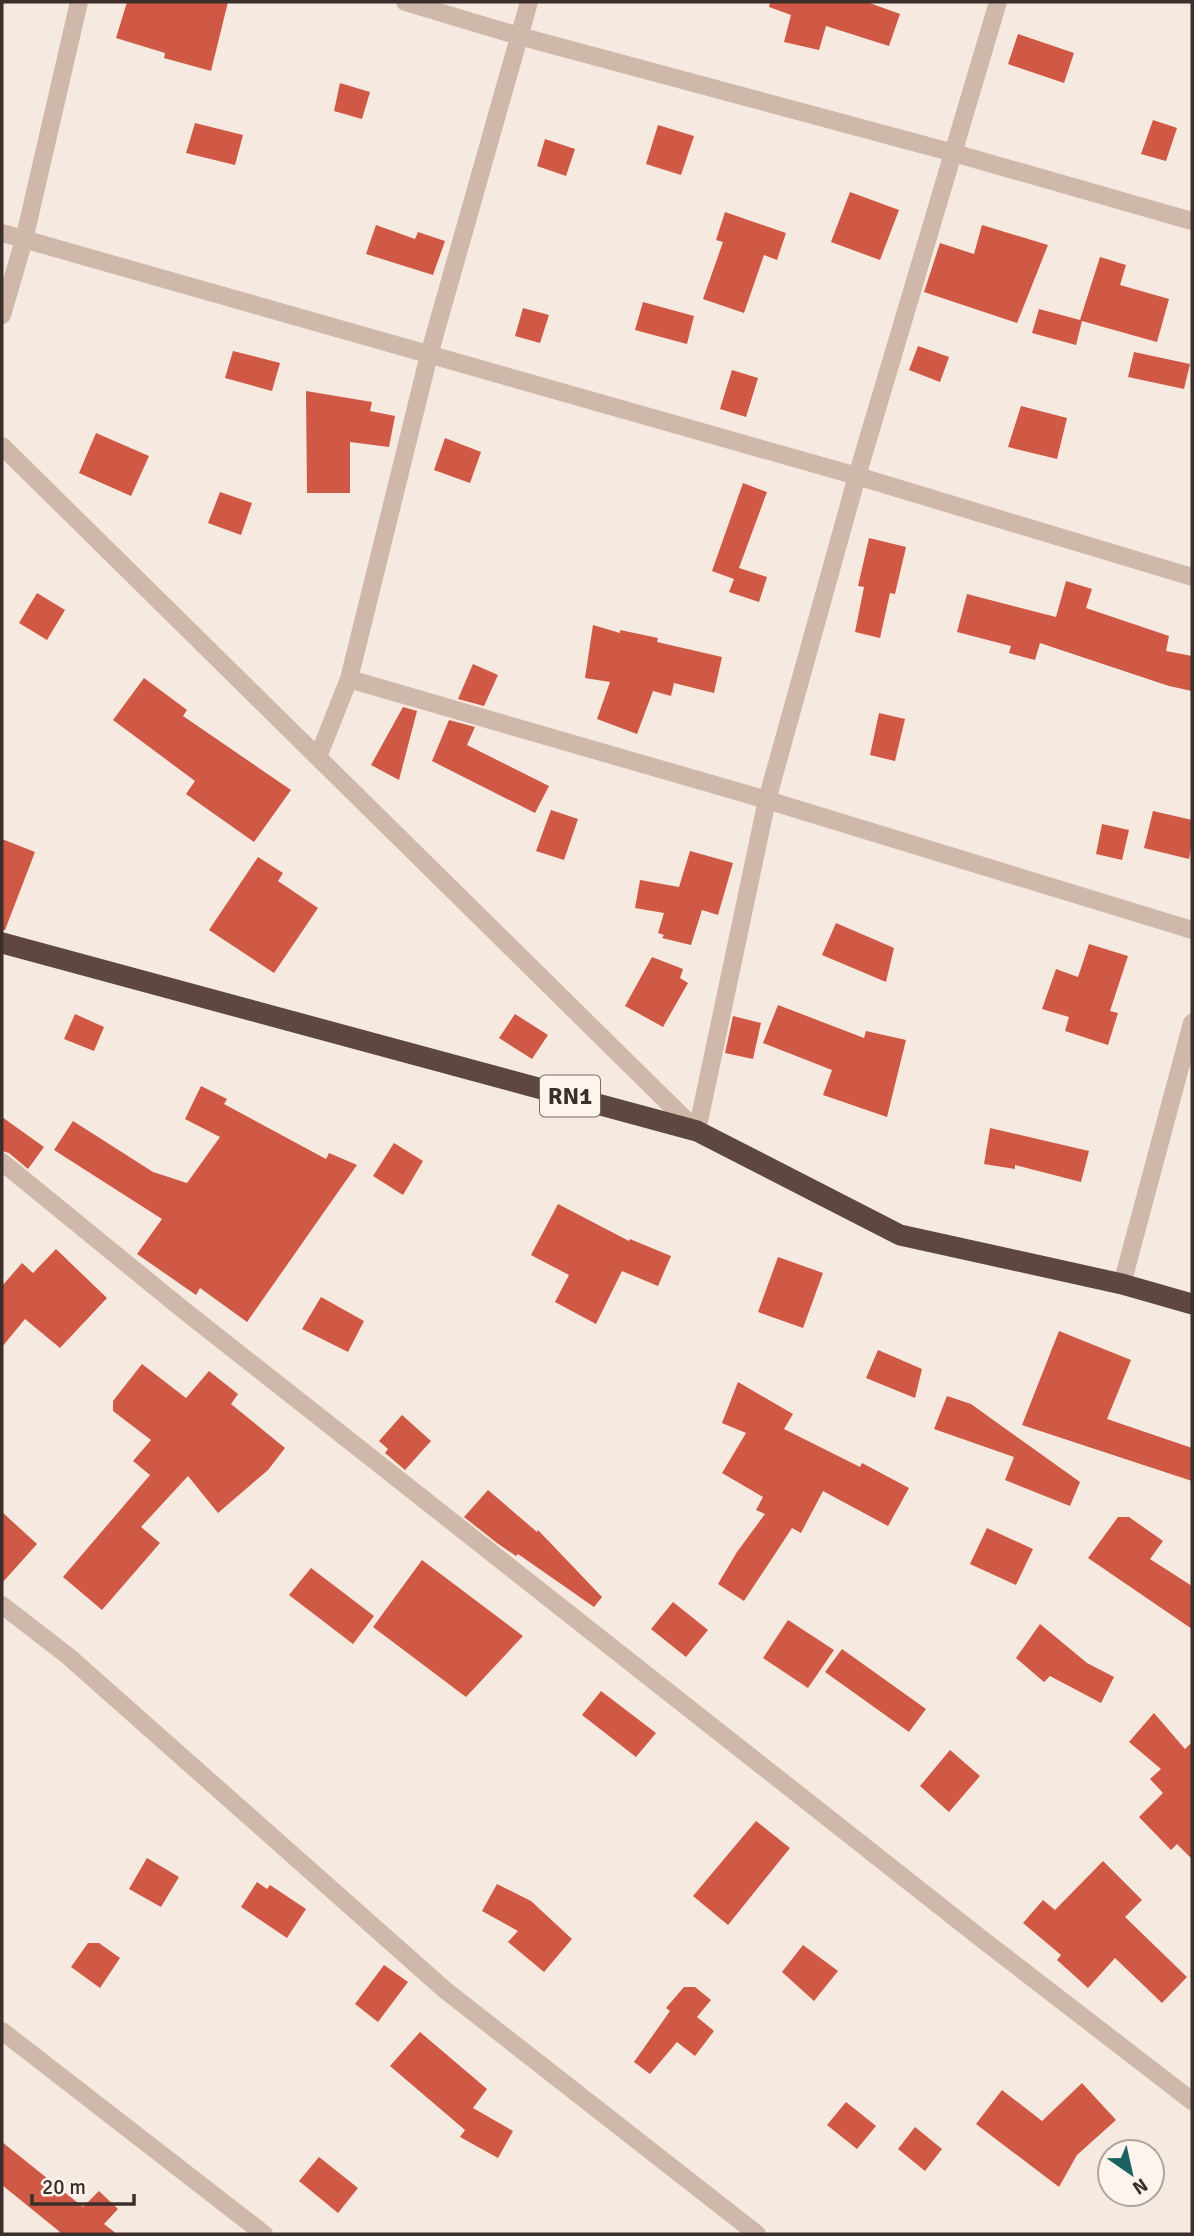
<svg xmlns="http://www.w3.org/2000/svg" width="1194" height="2236" font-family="Signika,sans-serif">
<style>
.building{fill:#cf5944}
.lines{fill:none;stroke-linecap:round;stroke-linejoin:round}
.minor{stroke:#cfb8aa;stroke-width:18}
.highway{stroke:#5e4740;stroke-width:21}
.labels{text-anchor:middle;stroke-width:5;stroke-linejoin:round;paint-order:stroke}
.shield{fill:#fcf4ed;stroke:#766964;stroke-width:2}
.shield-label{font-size:24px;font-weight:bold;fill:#3c2e2a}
</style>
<rect width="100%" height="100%" fill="#f5e9e0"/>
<path class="building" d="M 127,2 L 228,2 L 211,71 L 164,58 L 165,53 L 116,38 Z
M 770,2 L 867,2 L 900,14 L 889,46 L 826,26 L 819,50 L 784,42 L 791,15 L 769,7 Z
M 1018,34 L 1074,53 L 1064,83 L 1008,64 Z
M 340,83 L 370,92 L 362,119 L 334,111 Z
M 1153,120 L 1177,128 L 1166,161 L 1141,154 Z
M 195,123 L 243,135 L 235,165 L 186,153 Z
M 658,125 L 694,136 L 681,175 L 646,164 Z
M 545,139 L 575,149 L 566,176 L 537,166 Z
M 850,192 L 899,210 L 880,260 L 831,242 Z
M 725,212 L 786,233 L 777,260 L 764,255 L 744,313 L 703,299 L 723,242 L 716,240 Z
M 376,225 L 415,239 L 418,232 L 445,241 L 433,275 L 366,254 Z
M 982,225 L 1048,245 L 1017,323 L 924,292 L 940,243 L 974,254 Z
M 1100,257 L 1126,265 L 1120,285 L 1169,299 L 1157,342 L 1082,321 L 1076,345 L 1032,333 L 1039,309 L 1080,320 Z
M 643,302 L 694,316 L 687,344 L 635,330 Z
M 523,308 L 549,315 L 540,343 L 515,336 Z
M 918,346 L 949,357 L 940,382 L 909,370 Z
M 233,351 L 280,363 L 272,391 L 225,378 Z
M 1134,352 L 1190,364 L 1184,389 L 1128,377 Z
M 732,370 L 758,378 L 746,417 L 720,409 Z
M 306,391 L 372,402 L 370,411 L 395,416 L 389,447 L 350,442 L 350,493 L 307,493 Z
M 1021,406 L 1067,418 L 1057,459 L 1008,447 Z
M 96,433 L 149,456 L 131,496 L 79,473 Z
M 445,438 L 481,452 L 470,483 L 434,470 Z
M 743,483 L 767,492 L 739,568 L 767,577 L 759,602 L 729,592 L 734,579 L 712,571 Z
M 220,492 L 252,503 L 241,535 L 208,523 Z
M 869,538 L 906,547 L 895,594 L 890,593 L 880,638 L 855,632 L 864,587 L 858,586 Z
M 1066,581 L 1092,589 L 1086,608 L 1169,636 L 1166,651 L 1192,656 L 1192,691 L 1169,686 L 1040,643 L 1035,660 L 1009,653 L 1011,646 L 957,632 L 967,594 L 1056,617 Z
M 37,593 L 65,610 L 47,640 L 19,623 Z
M 593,625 L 620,633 L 620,630 L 658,638 L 657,642 L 722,657 L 714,693 L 674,683 L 671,696 L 653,691 L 637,734 L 597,719 L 610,682 L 585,678 Z
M 473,664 L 498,675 L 484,706 L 458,699 Z
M 144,678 L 187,710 L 183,716 L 291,790 L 254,842 L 186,794 L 195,781 L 113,720 Z
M 403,707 L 417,711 L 399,780 L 371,765 Z
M 879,713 L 905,719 L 895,761 L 870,755 Z
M 449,720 L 475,727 L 467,745 L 549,786 L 535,813 L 432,761 Z
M 551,810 L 578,819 L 564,860 L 536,851 Z
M 1153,811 L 1192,820 L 1192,843 L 1189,859 L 1144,848 Z
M 1102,824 L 1129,830 L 1122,860 L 1096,854 Z
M 2,839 L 35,852 L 5,930 L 2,930 Z
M 690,851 L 733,863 L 718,915 L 702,910 L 691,945 L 662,938 L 664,935 L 658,933 L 664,913 L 635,908 L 640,880 L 679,887 Z
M 258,857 L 283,873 L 278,881 L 318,908 L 274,973 L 209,930 Z
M 836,923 L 894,948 L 886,982 L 822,955 Z
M 1089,944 L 1128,956 L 1110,1011 L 1118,1013 L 1108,1045 L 1065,1031 L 1069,1017 L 1042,1009 L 1056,969 L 1078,977 Z
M 652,957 L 683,969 L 680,978 L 688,983 L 663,1027 L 625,1006 Z
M 778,1005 L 864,1038 L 866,1031 L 906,1040 L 887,1117 L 823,1095 L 832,1070 L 763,1043 Z
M 75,1014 L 104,1027 L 94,1051 L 64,1039 Z
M 515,1014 L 548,1035 L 532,1059 L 499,1038 Z
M 733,1016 L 761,1023 L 753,1059 L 725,1053 Z
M 201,1086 L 227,1099 L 224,1104 L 326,1159 L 329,1153 L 357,1165 L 247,1322 L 200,1288 L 196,1295 L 137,1254 L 162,1219 L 54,1150 L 73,1121 L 153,1172 L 187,1183 L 220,1137 L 185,1119 Z
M 2,1117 L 44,1147 L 28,1169 L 9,1153 L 2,1151 Z
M 990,1128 L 1089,1151 L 1081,1182 L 1015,1165 L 1015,1169 L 984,1164 Z
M 394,1143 L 423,1161 L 403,1195 L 373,1176 Z
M 558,1204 L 629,1241 L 630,1239 L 671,1256 L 658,1286 L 622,1271 L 596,1324 L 555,1302 L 569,1275 L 531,1255 Z
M 56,1249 L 107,1298 L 60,1348 L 25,1319 L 2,1347 L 2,1286 L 22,1263 L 33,1273 Z
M 778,1257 L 823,1273 L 803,1328 L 758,1312 Z
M 321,1297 L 364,1321 L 348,1352 L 302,1329 Z
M 1059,1331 L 1131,1360 L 1107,1419 L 1192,1448 L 1192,1481 L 1022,1425 Z
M 878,1350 L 922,1369 L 915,1398 L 866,1378 Z
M 142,1364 L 186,1398 L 209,1371 L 238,1394 L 231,1404 L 285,1448 L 268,1470 L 218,1513 L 188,1476 L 141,1527 L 160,1543 L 102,1610 L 63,1577 L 150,1475 L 133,1461 L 151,1440 L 113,1411 L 113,1401 Z
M 738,1382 L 793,1414 L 784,1429 L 860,1467 L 862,1463 L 909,1488 L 888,1526 L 823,1491 L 801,1533 L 792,1528 L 744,1601 L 718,1584 L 737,1552 L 765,1514 L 756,1510 L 763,1497 L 722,1473 L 746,1433 L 722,1423 Z
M 947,1396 L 971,1404 L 1080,1482 L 1070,1506 L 1005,1480 L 1014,1457 L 934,1429 Z
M 402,1415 L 431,1441 L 405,1470 L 385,1453 L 388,1449 L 379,1441 Z
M 488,1490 L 537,1532 L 538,1530 L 602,1597 L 594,1607 L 518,1554 L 516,1556 L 497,1543 L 464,1517 Z
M 2,1512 L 37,1544 L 2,1583 Z
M 1118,1517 L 1129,1517 L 1163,1541 L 1150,1559 L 1192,1586 L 1192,1629 L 1088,1558 Z
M 987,1528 L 1033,1549 L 1016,1585 L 970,1564 Z
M 422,1560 L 523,1636 L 466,1697 L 373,1627 Z
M 311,1568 L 374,1616 L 353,1644 L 289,1595 Z
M 673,1602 L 708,1630 L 686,1657 L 651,1629 Z
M 788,1620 L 834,1650 L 808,1688 L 763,1658 Z
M 1040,1624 L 1087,1663 L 1114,1677 L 1101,1703 L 1050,1676 L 1044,1682 L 1016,1658 Z
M 842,1649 L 926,1709 L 909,1732 L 825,1672 Z
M 601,1691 L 656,1733 L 636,1757 L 582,1715 Z
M 1154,1713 L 1185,1749 L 1192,1742 L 1192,1859 L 1177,1844 L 1171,1850 L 1139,1817 L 1163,1793 L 1150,1779 L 1161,1769 L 1129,1742 Z
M 950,1750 L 980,1776 L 949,1812 L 920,1786 Z
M 756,1821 L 790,1848 L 728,1925 L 693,1896 Z
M 147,1858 L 179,1877 L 161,1907 L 129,1889 Z
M 1103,1861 L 1142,1900 L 1125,1917 L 1187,1977 L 1162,2003 L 1115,1958 L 1088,1988 L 1057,1960 L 1061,1955 L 1023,1923 L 1043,1900 L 1055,1910 Z
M 257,1882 L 267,1889 L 270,1885 L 306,1909 L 287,1938 L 241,1907 Z
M 497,1884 L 531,1901 L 572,1939 L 544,1972 L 508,1942 L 518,1931 L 482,1911 Z
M 88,1943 L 99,1943 L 120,1958 L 100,1988 L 71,1967 Z
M 803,1945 L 838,1971 L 814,2001 L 782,1972 Z
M 384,1965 L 408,1982 L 378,2022 L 355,2004 Z
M 684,1987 L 695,1987 L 711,2000 L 697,2017 L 714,2031 L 695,2056 L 677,2042 L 650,2074 L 634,2062 L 670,2011 L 666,2008 Z
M 420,2032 L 487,2089 L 473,2108 L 513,2131 L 498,2158 L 460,2137 L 465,2130 L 390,2066 Z
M 1082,2083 L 1116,2120 L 1077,2155 L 1059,2187 L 976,2124 L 1002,2090 L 1042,2121 Z
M 846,2102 L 876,2126 L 857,2149 L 827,2125 Z
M 915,2127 L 942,2149 L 925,2171 L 898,2149 Z
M 2,2142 L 83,2207 L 99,2191 L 118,2209 L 104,2224 L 117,2234 L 58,2234 L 60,2232 L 2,2185 Z
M 319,2157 L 358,2188 L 338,2213 L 299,2181 Z"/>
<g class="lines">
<path class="minor" d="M 405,2 L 519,36 L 954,153 L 1192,221
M 2,233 L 857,476 L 1192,577
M 2,315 L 24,240 L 79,2
M 2,446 L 697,1131
M 349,679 L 767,800 L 1192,930
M 318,757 L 349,679 L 429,355 L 529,2
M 697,1131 L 767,800 L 857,476 L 998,2
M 2,1162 L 181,1308 L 983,1940 L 1192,2101
M 1122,1284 L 1192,1023
M 2,1605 L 68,1656 L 445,1990 L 757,2234
M 2,2031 L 264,2234"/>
<path class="highway" d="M 2,943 L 697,1131 L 900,1235 L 1122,1284 L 1192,1304"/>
</g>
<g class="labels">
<rect class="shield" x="540" y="1075.5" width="60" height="41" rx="5"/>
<g class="shield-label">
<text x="570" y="1104">RN1</text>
</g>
</g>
<rect width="1194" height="2236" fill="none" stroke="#3c2e2a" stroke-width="7"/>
<g transform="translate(1131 2173) rotate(146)"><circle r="33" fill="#fcf4ed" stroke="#afa59f" stroke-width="2"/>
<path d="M0-5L12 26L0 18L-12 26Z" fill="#1b6260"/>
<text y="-10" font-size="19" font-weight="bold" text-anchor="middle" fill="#3c2e2a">N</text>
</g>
<path d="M32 2194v10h102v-10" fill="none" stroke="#3c2e2a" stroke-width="3.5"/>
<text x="42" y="2194" font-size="21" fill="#3c2e2a" stroke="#fcf4ed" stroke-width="5" paint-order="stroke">20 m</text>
</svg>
